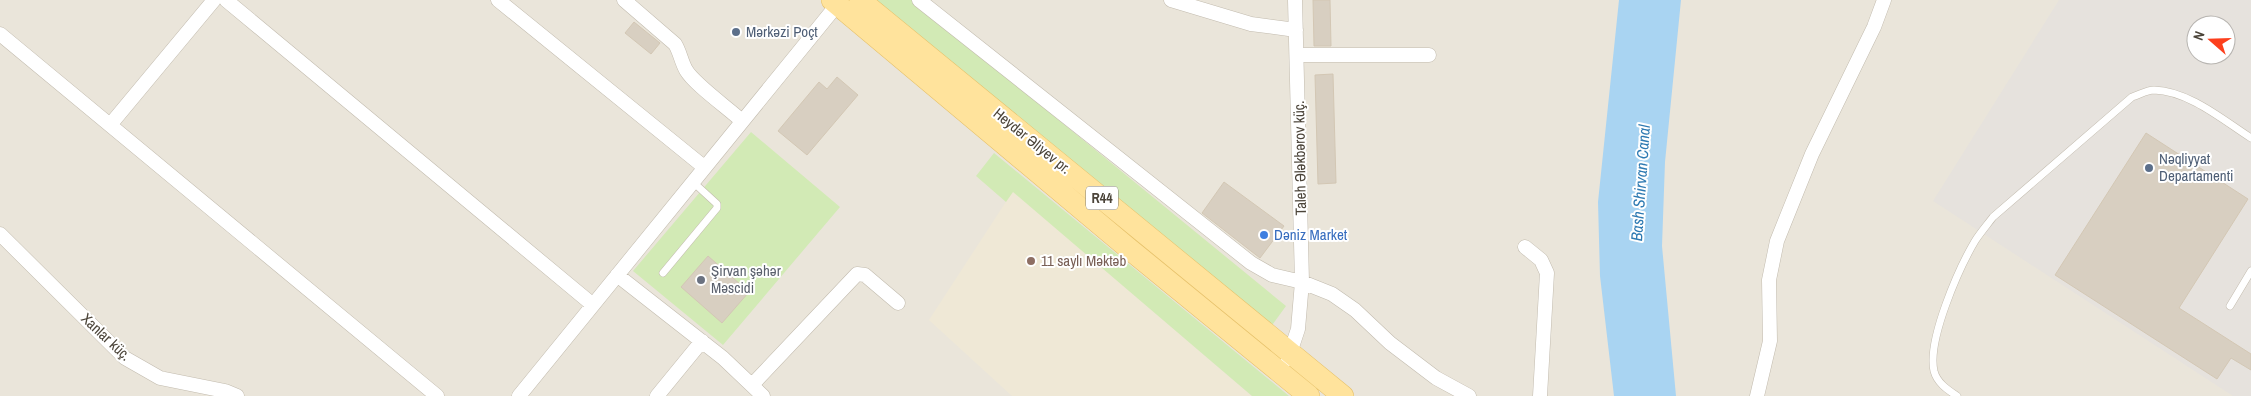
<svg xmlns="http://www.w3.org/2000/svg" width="2251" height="396" font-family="'Archivo Narrow',sans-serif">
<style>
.residential{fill:#eae5da;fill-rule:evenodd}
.industrial{fill:#e6e2dd;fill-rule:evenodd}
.education{fill:#efe8d6}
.green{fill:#d2eab5}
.water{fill:#a9d4f2}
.building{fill:#d8cfc1;stroke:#d3c7b4}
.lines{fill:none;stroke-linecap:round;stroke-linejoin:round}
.lane-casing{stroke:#c2bbae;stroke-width:8}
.street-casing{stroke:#c2bbae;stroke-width:15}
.primary-casing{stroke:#e6c16a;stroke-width:22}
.lane{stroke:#fff;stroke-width:7}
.street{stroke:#fff;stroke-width:14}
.primary{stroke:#ffe39c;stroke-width:21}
.service-dot{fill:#5c6f8a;stroke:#fff;stroke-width:2}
.shop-dot{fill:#3f7fe0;stroke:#fff;stroke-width:2}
.education-dot{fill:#8d6e63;stroke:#fff;stroke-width:2}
.worship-dot{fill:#6b7280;stroke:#fff;stroke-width:2}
.labels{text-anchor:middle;stroke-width:4;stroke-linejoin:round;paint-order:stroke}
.shield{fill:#fff;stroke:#817c74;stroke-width:1}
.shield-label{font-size:14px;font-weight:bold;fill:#4b4439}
.service-label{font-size:15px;fill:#4e5e75;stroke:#fff;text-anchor:start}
.street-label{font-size:15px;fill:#4b4439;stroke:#fff}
.shop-label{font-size:15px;fill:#366cbe;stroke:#fff;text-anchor:start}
.education-label{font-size:15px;fill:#785e54;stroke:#fff;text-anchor:start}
.worship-label{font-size:15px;fill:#5b616d;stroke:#fff;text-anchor:start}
.water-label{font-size:16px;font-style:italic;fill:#2e7ab2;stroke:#fff}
</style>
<rect width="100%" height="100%" fill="#f6f3ec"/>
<path class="residential" d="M 0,0 L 2251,0 L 2251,396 L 0,396 ZM 2196,25 L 2226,25 L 2226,55 L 2196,55 Z"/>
<path class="industrial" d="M 2059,0 L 2251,0 L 2251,396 L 2233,396 L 1933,201 ZM 2196,25 L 2226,25 L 2226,55 L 2196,55 Z"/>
<path class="education" d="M 1013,191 L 1252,396 L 1012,396 L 929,320 Z"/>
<path class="green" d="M 872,0 L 912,0 L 1286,306 L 1270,328 Z
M 751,132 L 840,207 L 723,345 L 633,271 Z
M 994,153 L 1289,396 L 1252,396 L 1013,192 L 1006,202 L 976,176 Z"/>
<path class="water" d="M 1619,0 L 1681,0 L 1665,162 L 1662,246 L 1676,396 L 1614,396 L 1600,276 L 1598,202 Z"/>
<path class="building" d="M 1313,0 L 1330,0 L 1331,46 L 1314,46 Z
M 634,22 L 660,43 L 651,54 L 625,33 Z
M 1333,74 L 1336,183 L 1318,184 L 1315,75 Z
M 837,77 L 858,95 L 807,155 L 778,131 L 819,82 L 827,89 Z
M 2146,133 L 2248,199 L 2179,308 L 2251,354 L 2251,370 L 2231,358 L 2217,379 L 2055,275 Z
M 1224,182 L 1284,226 L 1260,258 L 1202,213 Z
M 708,256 L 749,292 L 722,323 L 681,287 Z"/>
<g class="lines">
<g class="lane-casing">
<path id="lane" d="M 663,273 L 717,208 L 717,204 L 693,182
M 2230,306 L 2251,271
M 1957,396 C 1948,390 1937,383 1934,371 C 1927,340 1959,268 1975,241 C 1980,233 1987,225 1993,217 L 2132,97 C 2139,95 2147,90 2154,90 C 2189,91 2223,120 2251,138"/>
</g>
<g class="street-casing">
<path id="street" d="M 226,0 L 593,305
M 498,0 L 704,167
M 624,0 L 675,44 C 680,52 681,61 686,70 C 694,84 728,108 742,121
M 919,0 L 1251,263 L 1272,275 L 1302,282 L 1332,294 L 1355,310 L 1390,343 L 1436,378 L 1469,396
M 1171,0 L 1251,24 L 1296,30
M 0,34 L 437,396
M 1298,55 L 1429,55
M 110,125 L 214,0
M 0,234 L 125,358 L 160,378 L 225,391 L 237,396
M 1525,247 L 1541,260 L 1547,273 L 1540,396
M 617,275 L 723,358 L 763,396
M 1288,359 L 1298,329 L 1302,282 L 1295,0
M 752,385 L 857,274 L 865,275 L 898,303
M 519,396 L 837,5
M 657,396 L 702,341
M 1757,396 L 1770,341 L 1769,280 L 1777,241 L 1812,154 L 1874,27 L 1884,0"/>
</g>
<g class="primary-casing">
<path id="primary" d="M 832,0 L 1128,248 L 1309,396
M 860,0 L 1343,396"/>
</g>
<use href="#lane" class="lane"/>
<use href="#street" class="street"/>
<use href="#primary" class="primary"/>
</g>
<g class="service-dot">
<circle cx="736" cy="32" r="5"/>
<circle cx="2149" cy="168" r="5"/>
</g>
<circle class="shop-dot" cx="1264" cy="235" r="5"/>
<circle class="education-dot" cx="1031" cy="261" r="5"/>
<circle class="worship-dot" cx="701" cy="280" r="5"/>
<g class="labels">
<rect class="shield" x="1086" y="186.5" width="32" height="23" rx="4"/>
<g class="shield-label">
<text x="1102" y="203">R44</text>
</g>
<g class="service-label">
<text x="746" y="37">Mərkəzi Poçt</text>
<text x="2159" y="164">Nəqliyyat<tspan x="2159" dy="17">Departamenti</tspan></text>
</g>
<g class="street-label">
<text transform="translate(1032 141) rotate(39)" y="5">Heydər Əliyev pr.</text>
<text transform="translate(1300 158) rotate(-91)" y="5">Taleh Ələkbərov küç.</text>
<text transform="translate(106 337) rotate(43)" y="5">Xanlar küç.</text>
</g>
<g class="shop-label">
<text x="1274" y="240">Dəniz Market</text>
</g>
<g class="education-label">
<text x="1041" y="266">11 saylı Məktəb</text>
</g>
<g class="worship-label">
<text x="711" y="276">Şirvan şəhər<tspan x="711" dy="17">Məscidi</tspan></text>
</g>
<g class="water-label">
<text transform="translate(1640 183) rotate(-86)" y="6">Bash Shirvan Canal</text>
</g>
</g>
<g transform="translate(2211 40) rotate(290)"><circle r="24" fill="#ffffff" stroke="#b7b4b0"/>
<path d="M0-4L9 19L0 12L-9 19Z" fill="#fc3f1d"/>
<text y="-8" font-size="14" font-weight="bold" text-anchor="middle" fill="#4b4439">N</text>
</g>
</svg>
